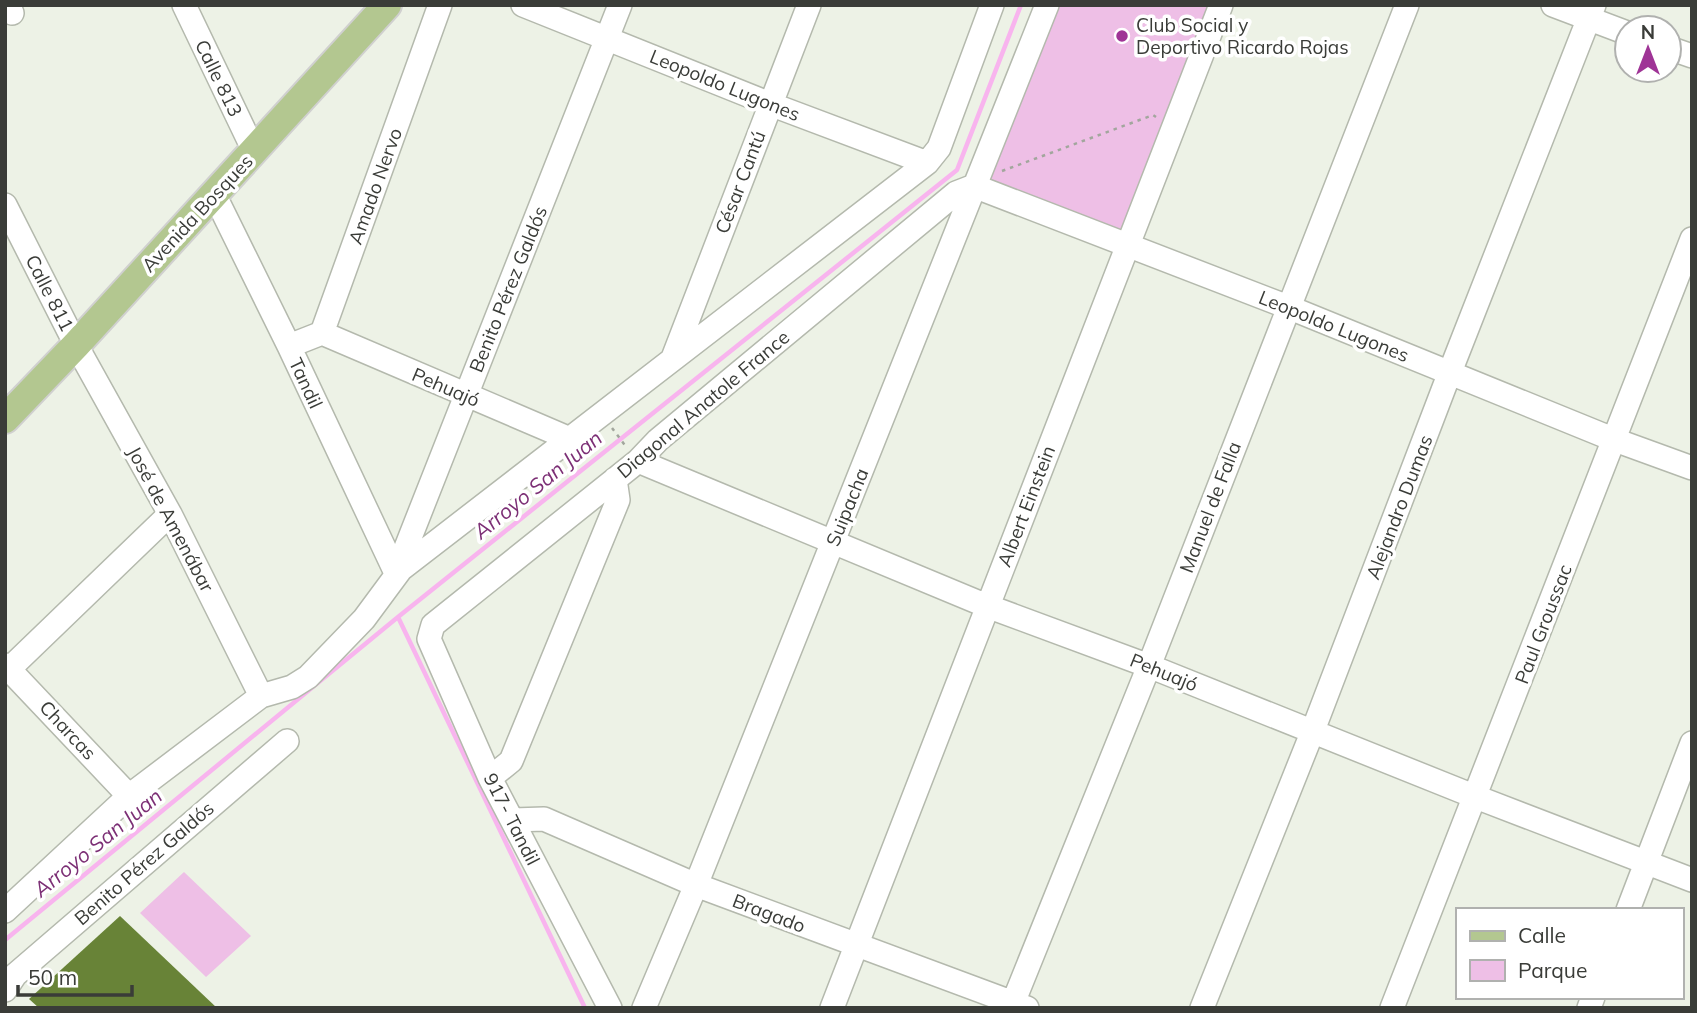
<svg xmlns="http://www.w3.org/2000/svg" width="1697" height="1013" font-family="Mulish,sans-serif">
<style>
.green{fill:#eebfe6}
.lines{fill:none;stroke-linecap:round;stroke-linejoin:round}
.stream{stroke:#f8b4ee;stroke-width:4.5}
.building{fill:#688337}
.minor-casing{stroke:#b4b9ad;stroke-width:26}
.major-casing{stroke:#d0d0cf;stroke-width:32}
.path{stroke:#a2a69d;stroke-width:2.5;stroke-dasharray:3.5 5;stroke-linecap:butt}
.minor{stroke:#fff;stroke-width:23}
.major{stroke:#b3c790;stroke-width:28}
.poi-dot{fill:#9f3496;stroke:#fff;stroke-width:2.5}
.labels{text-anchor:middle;stroke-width:7;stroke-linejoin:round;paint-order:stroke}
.poi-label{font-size:19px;fill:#3a3c38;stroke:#fff;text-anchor:start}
.street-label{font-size:19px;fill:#3a3c38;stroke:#fff}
.water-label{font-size:21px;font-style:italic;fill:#7c2f75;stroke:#fff}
</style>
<rect width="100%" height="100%" fill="#edf2e6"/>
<path class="green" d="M 1058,5 L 1210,5 L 1123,235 L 989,181 Z
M 184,872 L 251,936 L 206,977 L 140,913 Z"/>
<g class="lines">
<path class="stream" d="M 398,617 L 585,1008
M 5,940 L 398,617 L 957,170 L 1021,5"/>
</g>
<path class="building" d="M 120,916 L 217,1008 L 39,1008 L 29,999 Z"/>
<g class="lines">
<g class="minor-casing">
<path id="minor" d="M 8,5 L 12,13
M 184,5 L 254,151
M 523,5 L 770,104 L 927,163
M 1553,5 L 1627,33
M 1669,48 L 1692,56
M 214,194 L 289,346 L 396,573
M 5,205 L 76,345 L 170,514 L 261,696
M 322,333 L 570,439
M 289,346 L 322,333 L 440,5
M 673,358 L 809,5
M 638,461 L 987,606 L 1149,666 L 1476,797 L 1692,880
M 396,573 L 927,163 L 939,148 L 992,5
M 396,573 L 620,5
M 5,665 L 129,796
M 5,673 L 170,514
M 490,778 L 511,761 L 618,500 L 615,479
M 513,820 L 544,819 L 696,885 L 1027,1008
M 1628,910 L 1692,743
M 5,911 L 129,796 L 261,696 L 292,687 L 308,677 L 364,619 L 401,569
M 5,990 L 15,975 L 287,741
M 610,1008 L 490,778 L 429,639 L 433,625 L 638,461 L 658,440 L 956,193 L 974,186 L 1288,307 L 1615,440 L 1692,468
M 644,1008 L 696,885 L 1047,5
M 832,1008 L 1221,5
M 1011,1008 L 1149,666 L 1407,5
M 1202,1008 L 1312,733 L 1450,372 L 1594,5
M 1392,1008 L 1692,239
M 1589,1008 L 1593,997"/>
</g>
<g class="major-casing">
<path id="major" d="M 5,419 L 76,345 L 387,5"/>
</g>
<path class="path" d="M 1002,171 L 1153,115 L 1156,117
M 612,428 L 627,448"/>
<use href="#minor" class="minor"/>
<use href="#major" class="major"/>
</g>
<circle class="poi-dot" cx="1122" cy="36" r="7"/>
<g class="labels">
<g class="poi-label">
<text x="1136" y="32">Club Social y<tspan x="1136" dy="22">Deportivo Ricardo Rojas</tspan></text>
</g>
<g class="street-label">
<text transform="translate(219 78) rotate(64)" y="7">Calle 813</text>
<text transform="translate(725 85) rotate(22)" y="7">Leopoldo Lugones</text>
<text transform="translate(740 182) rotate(-69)" y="7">César Cantú</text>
<text transform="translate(375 186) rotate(-70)" y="7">Amado Nervo</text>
<text transform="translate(197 213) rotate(-47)" y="7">Avenida Bosques</text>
<text transform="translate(508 289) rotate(-68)" y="7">Benito Pérez Galdós</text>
<text transform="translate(50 293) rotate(63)" y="7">Calle 811</text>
<text transform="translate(1334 326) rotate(22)" y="7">Leopoldo Lugones</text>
<text transform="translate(306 383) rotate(65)" y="7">Tandil</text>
<text transform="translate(446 387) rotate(23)" y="7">Pehuajó</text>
<text transform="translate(703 404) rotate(-40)" y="7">Diagonal Anatole France</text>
<text transform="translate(1026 506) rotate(-69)" y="7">Albert Einstein</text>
<text transform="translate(847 507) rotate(-68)" y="7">Suipacha</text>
<text transform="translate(1210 507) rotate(-69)" y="7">Manuel de Falla</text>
<text transform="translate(1399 507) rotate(-69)" y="7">Alejandro Dumas</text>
<text transform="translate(171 519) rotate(62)" y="7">José de Amenábar</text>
<text transform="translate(1543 624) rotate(-69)" y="7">Paul Groussac</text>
<text transform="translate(1164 672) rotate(22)" y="7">Pehuajó</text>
<text transform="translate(68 730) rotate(47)" y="7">Charcas</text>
<text transform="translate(512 819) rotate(63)" y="7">917- Tandil</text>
<text transform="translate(144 863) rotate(-41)" y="7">Benito Pérez Galdós</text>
<text transform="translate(769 913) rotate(21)" y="7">Bragado</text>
</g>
<g class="water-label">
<text transform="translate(538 485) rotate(-39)" y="7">Arroyo San Juan</text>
<text transform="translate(98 843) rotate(-39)" y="7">Arroyo San Juan</text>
</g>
</g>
<rect width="1697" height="1013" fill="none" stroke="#3a3c38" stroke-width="14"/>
<rect x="1456" y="908" width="228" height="91" fill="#ffffff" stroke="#b0b1af" stroke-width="2"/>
<rect x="1470" y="931" width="35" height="10" fill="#b3c790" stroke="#b0b1af" stroke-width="2"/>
<text x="1518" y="943" font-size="21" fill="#3a3c38">Calle</text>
<rect x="1470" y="960" width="35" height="21" fill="#eebfe6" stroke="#b0b1af" stroke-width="2"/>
<text x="1518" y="978" font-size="21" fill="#3a3c38">Parque</text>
<g transform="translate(1648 49)"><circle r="33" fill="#ffffff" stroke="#b0b1af" stroke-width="2"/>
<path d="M0-5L12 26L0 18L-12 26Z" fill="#9f3496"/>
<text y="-10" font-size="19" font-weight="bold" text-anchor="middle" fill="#3a3c38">N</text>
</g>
<path d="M18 985v10h114v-10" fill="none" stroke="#3a3c38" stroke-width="3.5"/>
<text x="28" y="985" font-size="21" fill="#3a3c38" stroke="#ffffff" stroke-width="5" paint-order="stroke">50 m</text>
</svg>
